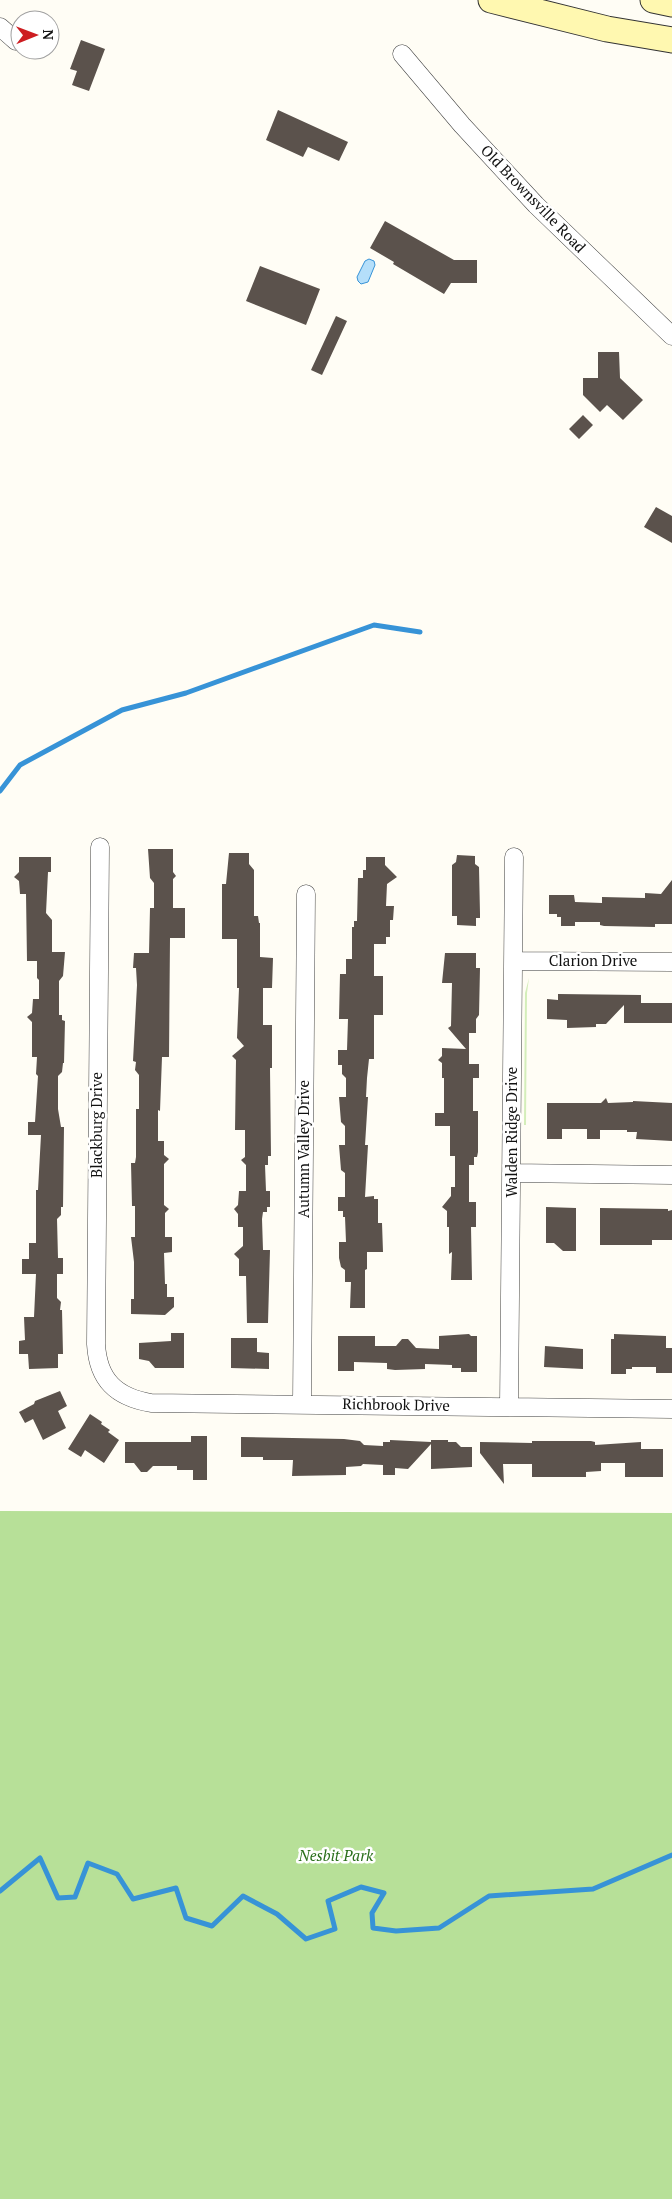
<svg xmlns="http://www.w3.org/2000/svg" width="672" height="2199" font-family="'PT Serif',serif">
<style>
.green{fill:#d4eeba}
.forest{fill:#b7e098}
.water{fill:#b5dffa;stroke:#3793d7}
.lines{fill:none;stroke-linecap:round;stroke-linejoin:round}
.stream{stroke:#3793d7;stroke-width:5}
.building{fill:#5b524c}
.minor-casing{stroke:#444;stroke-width:19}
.secondary-casing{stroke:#333;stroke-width:27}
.minor{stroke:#fff;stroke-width:18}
.secondary{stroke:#fff8b0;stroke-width:25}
.labels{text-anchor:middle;stroke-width:5;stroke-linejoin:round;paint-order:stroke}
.street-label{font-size:15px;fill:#111;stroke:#fff}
.park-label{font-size:15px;font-style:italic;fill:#2a6f1b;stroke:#fff}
</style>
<rect width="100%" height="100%" fill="#fffdf5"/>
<path class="green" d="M 529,978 L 527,993 L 526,1125 L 524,1125 L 525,993 Z"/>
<path class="forest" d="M 0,1511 L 672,1513 L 672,2199 L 0,2199 Z"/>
<path class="water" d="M 369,259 L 374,261 L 375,265 L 368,282 L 361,284 L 358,281 L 357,277 L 365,261 Z"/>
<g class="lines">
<path class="stream" d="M 0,791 L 20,765 L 122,710 L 186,693 L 374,625 L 420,632
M 0,1891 L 40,1858 L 58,1898 L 75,1897 L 88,1863 L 117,1874 L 133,1899 L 176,1888 L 186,1918 L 212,1926 L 243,1896 L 277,1914 L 306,1939 L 335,1929 L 328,1901 L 361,1887 L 384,1893 L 372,1913 L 373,1928 L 396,1931 L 439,1928 L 489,1896 L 593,1889 L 672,1855"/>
</g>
<path class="building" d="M 81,40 L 105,49 L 89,91 L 72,85 L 77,71 L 70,69 Z
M 278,110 L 348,142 L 339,161 L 308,147 L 303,157 L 266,140 Z
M 385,221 L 454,260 L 477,260 L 477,283 L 451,283 L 444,294 L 393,264 L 394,262 L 370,248 Z
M 260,266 L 320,289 L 306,325 L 246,301 Z
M 336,316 L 347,321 L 322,375 L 311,370 Z
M 598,352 L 619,352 L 620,378 L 643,400 L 623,420 L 607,405 L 600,412 L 583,395 L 583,378 L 598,378 Z
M 583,415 L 593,425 L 579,439 L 569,429 Z
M 656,507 L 672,516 L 672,543 L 644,527 Z
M 148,849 L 173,849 L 173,872 L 176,876 L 173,879 L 173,908 L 185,908 L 185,938 L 170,938 L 169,1057 L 162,1057 L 160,1111 L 158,1110 L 158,1141 L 164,1141 L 164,1155 L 169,1159 L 164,1164 L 164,1205 L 169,1209 L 165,1213 L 165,1237 L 172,1237 L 172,1252 L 164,1253 L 165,1284 L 167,1284 L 167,1297 L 174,1297 L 174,1307 L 165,1315 L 131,1314 L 131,1299 L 134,1299 L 134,1262 L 131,1237 L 135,1237 L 135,1206 L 132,1206 L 131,1163 L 135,1163 L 136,1157 L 136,1109 L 139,1109 L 139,1075 L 135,1070 L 136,1062 L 133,1061 L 137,985 L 136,968 L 133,968 L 134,953 L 149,953 L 150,908 L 154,908 L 154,883 L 150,878 Z
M 229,853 L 249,853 L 249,864 L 254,870 L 254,916 L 258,916 L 259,923 L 260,923 L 260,957 L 273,958 L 272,988 L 263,988 L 263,1025 L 272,1025 L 272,1068 L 270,1068 L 271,1156 L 268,1156 L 268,1165 L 265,1165 L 266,1191 L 270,1191 L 270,1207 L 267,1207 L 267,1212 L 263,1212 L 262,1219 L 263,1250 L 270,1250 L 268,1323 L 247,1323 L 246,1276 L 239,1276 L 239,1259 L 234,1254 L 243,1246 L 243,1227 L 238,1227 L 238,1214 L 234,1209 L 238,1205 L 239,1191 L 246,1191 L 246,1165 L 241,1160 L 245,1157 L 245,1130 L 235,1130 L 236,1060 L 232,1056 L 244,1046 L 237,1038 L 239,988 L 237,988 L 237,939 L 222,939 L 222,884 L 226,884 Z
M 457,855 L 475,856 L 475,864 L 479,867 L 480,914 L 480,918 L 476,918 L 476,926 L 457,925 L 457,916 L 452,916 L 452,865 L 456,862 Z
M 19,857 L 51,857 L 51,872 L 48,872 L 46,913 L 52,920 L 52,952 L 65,952 L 63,976 L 59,981 L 59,1015 L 62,1015 L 62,1020 L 65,1021 L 64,1063 L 63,1063 L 62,1072 L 58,1076 L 58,1109 L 61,1127 L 64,1127 L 63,1207 L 61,1207 L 61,1215 L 57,1219 L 58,1258 L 63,1258 L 63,1274 L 57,1274 L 57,1298 L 61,1302 L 60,1310 L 62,1310 L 63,1354 L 58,1354 L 58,1368 L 29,1369 L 28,1354 L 19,1354 L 19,1341 L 25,1340 L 24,1317 L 34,1317 L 36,1274 L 22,1274 L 22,1259 L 29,1259 L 29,1243 L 36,1243 L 36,1190 L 38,1190 L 41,1135 L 28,1135 L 28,1122 L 35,1122 L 38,1076 L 36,1074 L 37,1057 L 32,1057 L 32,1022 L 27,1017 L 32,1013 L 33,999 L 39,999 L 39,980 L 37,978 L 37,961 L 27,961 L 26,894 L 20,894 L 19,881 L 14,877 L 19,872 Z
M 366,857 L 385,857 L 385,865 L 397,877 L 387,884 L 386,906 L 394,906 L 393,920 L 390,920 L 390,937 L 386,937 L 386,944 L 374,944 L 374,976 L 383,976 L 383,1015 L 374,1015 L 374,1059 L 369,1059 L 367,1078 L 366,1097 L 368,1097 L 365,1145 L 368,1145 L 365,1197 L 374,1196 L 374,1199 L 378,1199 L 378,1223 L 382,1223 L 383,1252 L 367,1252 L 367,1269 L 365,1270 L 365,1308 L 350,1308 L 351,1282 L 345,1282 L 345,1270 L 341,1267 L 339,1258 L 339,1242 L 346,1242 L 345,1217 L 343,1217 L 343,1211 L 338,1211 L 338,1197 L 345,1197 L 345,1173 L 341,1170 L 339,1145 L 345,1145 L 345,1126 L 341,1122 L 339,1097 L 346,1097 L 346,1078 L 342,1074 L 342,1065 L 338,1065 L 338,1050 L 347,1050 L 348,1019 L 339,1019 L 340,974 L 346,974 L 346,959 L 352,959 L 352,927 L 354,927 L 354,921 L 357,921 L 358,878 L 363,878 L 363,870 L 366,870 Z
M 672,880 L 672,924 L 655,924 L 655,927 L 604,926 L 600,925 L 600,922 L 575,922 L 575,926 L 561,926 L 561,917 L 557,917 L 557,914 L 549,914 L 549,895 L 574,895 L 575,902 L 602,903 L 602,897 L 645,898 L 645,893 L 661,894 Z
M 445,953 L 476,953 L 476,968 L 480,968 L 479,1015 L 476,1019 L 476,1033 L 469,1033 L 469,1064 L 479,1064 L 479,1078 L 473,1078 L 473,1111 L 478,1111 L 478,1152 L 477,1157 L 474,1157 L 474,1165 L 469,1165 L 469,1202 L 476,1202 L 476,1227 L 471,1227 L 472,1280 L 451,1280 L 452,1252 L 449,1254 L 449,1227 L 447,1227 L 447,1211 L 442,1207 L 451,1196 L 451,1187 L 455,1187 L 455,1156 L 450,1156 L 450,1126 L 435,1126 L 435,1113 L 444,1113 L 444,1078 L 442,1078 L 442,1063 L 438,1060 L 442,1056 L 442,1048 L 466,1049 L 448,1028 L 451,1026 L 452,983 L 442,983 Z
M 558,994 L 641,995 L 641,1003 L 672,1003 L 672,1023 L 624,1023 L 624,1005 L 606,1024 L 596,1024 L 596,1027 L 567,1028 L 567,1020 L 547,1019 L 547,999 L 558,1000 Z
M 606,1098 L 608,1103 L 633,1102 L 633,1101 L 672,1103 L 672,1141 L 636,1139 L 637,1132 L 627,1132 L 627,1130 L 600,1130 L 600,1139 L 587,1139 L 587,1129 L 562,1129 L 562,1139 L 547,1139 L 547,1103 L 601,1103 Z
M 546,1207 L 576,1208 L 576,1251 L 563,1251 L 554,1243 L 546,1243 Z
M 600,1208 L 668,1209 L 668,1211 L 672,1210 L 672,1240 L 652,1240 L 652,1245 L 600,1245 Z
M 171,1333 L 184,1333 L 184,1368 L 155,1368 L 149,1361 L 139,1359 L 139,1343 L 171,1341 Z
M 469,1334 L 471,1336 L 477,1336 L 477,1372 L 461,1372 L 461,1368 L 452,1368 L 452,1365 L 425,1364 L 425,1369 L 395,1370 L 387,1369 L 387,1363 L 354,1362 L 354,1371 L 338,1371 L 338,1336 L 375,1336 L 375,1346 L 396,1346 L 402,1339 L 408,1339 L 416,1348 L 439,1349 L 439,1336 Z
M 614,1334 L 666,1336 L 666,1348 L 672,1348 L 672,1373 L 656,1373 L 656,1367 L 632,1367 L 632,1369 L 626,1369 L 626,1374 L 611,1374 L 611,1339 L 614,1339 Z
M 231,1338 L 257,1338 L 257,1352 L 269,1353 L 269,1369 L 231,1368 Z
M 545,1346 L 583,1349 L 583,1369 L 544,1367 Z
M 60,1391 L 67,1406 L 58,1411 L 66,1428 L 43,1440 L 33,1419 L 25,1423 L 19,1412 L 34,1404 L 35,1401 Z
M 90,1414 L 102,1422 L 101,1424 L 110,1430 L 108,1432 L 119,1440 L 104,1463 L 85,1450 L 81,1457 L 68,1449 Z
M 191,1436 L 207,1436 L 207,1480 L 193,1480 L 193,1470 L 177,1470 L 177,1466 L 153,1466 L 147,1472 L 141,1472 L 134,1463 L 125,1463 L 125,1442 L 191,1442 Z
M 241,1437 L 344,1439 L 360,1441 L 364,1445 L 383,1446 L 383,1442 L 390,1442 L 390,1440 L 431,1442 L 431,1440 L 448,1440 L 448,1442 L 456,1442 L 461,1447 L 472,1447 L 472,1467 L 431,1469 L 431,1444 L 408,1469 L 395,1468 L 395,1475 L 383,1475 L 383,1465 L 363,1464 L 361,1466 L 346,1467 L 346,1475 L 292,1476 L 293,1460 L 263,1460 L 263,1457 L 241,1457 Z
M 532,1441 L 591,1441 L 595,1442 L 595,1445 L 641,1442 L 641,1449 L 663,1449 L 663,1477 L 625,1477 L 625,1463 L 601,1463 L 601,1471 L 586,1472 L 586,1477 L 532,1477 L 532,1464 L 503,1464 L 504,1484 L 480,1453 L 480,1442 L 532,1443 Z"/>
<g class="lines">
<g class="minor-casing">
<path id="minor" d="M 0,27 L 16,41
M 402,54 L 462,125 L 536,205 L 672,336
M 100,847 L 96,1344 C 98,1380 116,1397 151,1403 L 672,1409
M 514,961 L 672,962
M 511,1173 L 672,1175
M 302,1404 L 306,894
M 509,1406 L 514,857"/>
</g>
<g class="secondary-casing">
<path id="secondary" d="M 491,0 L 607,29 L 672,40
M 653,0 L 672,4"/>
</g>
<use href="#minor" class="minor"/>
<use href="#secondary" class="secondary"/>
</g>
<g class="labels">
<g class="street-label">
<text transform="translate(533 199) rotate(46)" y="5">Old Brownsville Road</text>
<text x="593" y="966">Clarion Drive</text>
<text transform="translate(97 1125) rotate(-90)" y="5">Blackburg Drive</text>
<text transform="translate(512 1132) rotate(-90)" y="5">Walden Ridge Drive</text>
<text transform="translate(304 1149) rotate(-90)" y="5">Autumn Valley Drive</text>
<text transform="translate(396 1405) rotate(1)" y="5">Richbrook Drive</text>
</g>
<g class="park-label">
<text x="336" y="1861">Nesbit Park</text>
</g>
</g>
<g transform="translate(35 35) rotate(89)"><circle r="24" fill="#ffffff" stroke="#a0a0a0"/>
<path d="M0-4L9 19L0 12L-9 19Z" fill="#cd1d21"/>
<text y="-8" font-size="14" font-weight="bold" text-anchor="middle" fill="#111111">N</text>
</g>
</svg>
